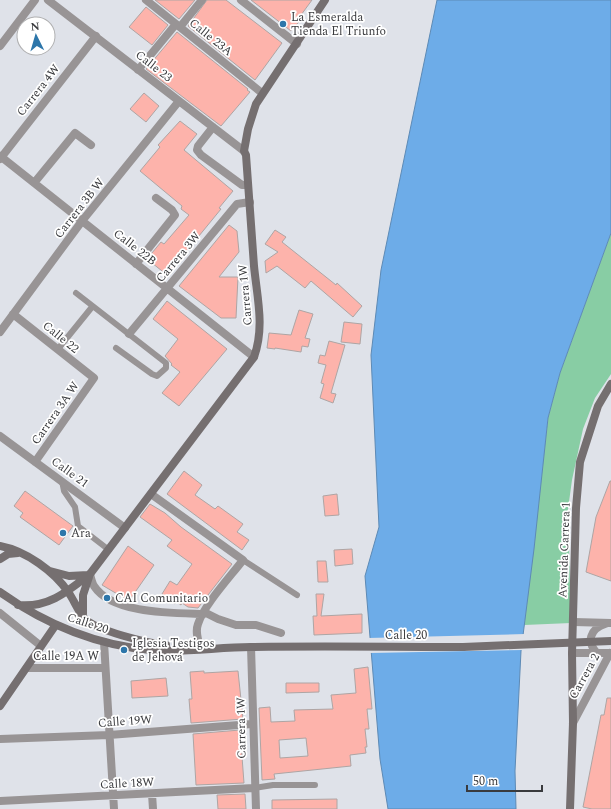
<svg xmlns="http://www.w3.org/2000/svg" width="611" height="809" font-family="Spectral,serif">
<style>
.green{fill:#88cda4}
.water{fill:#6dace8;stroke:#5d8ab5}
.pier{fill:#dfe2e9}
.building{fill:#fdb3ab;stroke:#aea5a4;fill-rule:evenodd}
.lines{fill:none;stroke-linecap:round;stroke-linejoin:round}
.lane{stroke:#989495;stroke-width:6}
.street{stroke:#989495;stroke-width:8}
.secondary{stroke:#756f70;stroke-width:8}
.secondary-bridge{stroke:#756f70;stroke-width:8}
.poi-dot{fill:#2d76aa;stroke:#fff;stroke-width:1.5}
.labels{text-anchor:middle;stroke-width:3.5;stroke-linejoin:round;paint-order:stroke}
.poi-label{font-size:12px;fill:#393a3d;stroke:#fff;text-anchor:start}
.street-label{font-size:12px;fill:#393a3d;stroke:#fff}
</style>
<rect width="100%" height="100%" fill="#dfe2e9"/>
<path class="green" d="M 611,233 L 611,374 L 595,398 L 583,429 L 572,480 L 568,509 L 571,623 L 524,625 L 548,418 L 560,373 Z"/>
<path class="water" d="M 437,0 L 611,0 L 611,233 L 560,373 L 548,418 L 534,549 L 521,651 L 515,771 L 516,809 L 388,809 L 380,759 L 365,576 L 379,527 L 371,355 L 381,270 Z"/>
<path class="pier" d="M 525,634 L 523,650 L 370,653 L 368,638 Z"/>
<path class="building" d="M 155,0 L 195,0 L 179,19 Z
M 207,0 L 226,0 L 282,43 L 255,80 L 188,26 Z
M 251,0 L 312,0 L 301,15 L 303,17 L 291,31 Z
M 146,7 L 168,25 L 152,45 L 129,27 Z
M 177,32 L 248,89 L 247,90 L 250,92 L 221,126 L 146,69 Z
M 144,93 L 159,106 L 146,122 L 130,109 Z
M 180,121 L 197,134 L 184,150 L 233,191 L 219,208 L 221,209 L 167,275 L 147,259 L 161,242 L 164,244 L 189,215 L 181,209 L 182,206 L 140,171 L 160,147 L 158,145 Z
M 229,225 L 237,231 L 239,252 L 219,277 L 238,277 L 236,318 L 221,318 L 179,286 Z
M 275,230 L 286,237 L 282,242 L 336,285 L 337,283 L 362,306 L 353,317 L 311,281 L 305,288 L 277,266 L 266,273 L 265,261 L 278,252 L 265,244 Z
M 167,301 L 227,349 L 179,406 L 162,393 L 180,372 L 171,365 L 172,364 L 165,356 L 178,339 L 153,319 Z
M 299,310 L 313,314 L 305,338 L 310,339 L 308,347 L 302,346 L 301,352 L 275,348 L 275,349 L 267,348 L 269,333 L 291,335 Z
M 344,322 L 362,324 L 360,344 L 341,342 Z
M 329,341 L 345,345 L 331,393 L 336,394 L 333,403 L 320,398 L 324,384 L 321,383 L 326,365 L 318,363 L 320,355 L 325,356 Z
M 184,471 L 202,485 L 195,495 L 215,509 L 218,506 L 243,524 L 237,532 L 249,540 L 242,550 L 167,494 Z
M 610,481 L 611,481 L 611,581 L 586,572 L 596,517 Z
M 25,491 L 73,526 L 59,545 L 20,517 L 23,513 L 14,506 Z
M 337,494 L 339,515 L 325,516 L 323,496 Z
M 150,504 L 165,513 L 181,527 L 232,564 L 198,608 L 188,607 L 182,603 L 181,605 L 177,602 L 175,604 L 162,594 L 170,581 L 177,585 L 192,564 L 167,546 L 172,540 L 140,517 Z
M 128,546 L 154,565 L 129,601 L 102,585 Z
M 352,549 L 353,564 L 335,566 L 334,550 Z
M 317,561 L 326,561 L 328,582 L 318,582 Z
M 316,594 L 324,594 L 321,616 L 362,614 L 362,633 L 314,635 L 313,616 L 317,616 Z
M 368,667 L 372,709 L 367,709 L 369,729 L 365,729 L 367,747 L 365,747 L 366,753 L 350,755 L 351,766 L 274,774 L 275,779 L 262,780 L 259,708 L 270,707 L 271,722 L 295,721 L 294,710 L 333,709 L 331,695 L 356,693 L 354,669 ZM 306,738 L 308,756 L 280,758 L 279,740 Z
M 204,671 L 204,673 L 238,671 L 243,719 L 191,723 L 189,699 L 192,699 L 190,672 Z
M 166,678 L 168,696 L 132,698 L 131,681 Z
M 286,683 L 319,683 L 319,692 L 286,693 Z
M 607,698 L 611,698 L 611,809 L 592,809 L 583,807 L 601,715 L 604,715 Z
M 240,730 L 244,783 L 196,785 L 193,734 Z
M 245,794 L 246,809 L 218,809 L 217,795 Z
M 337,799 L 337,809 L 272,809 L 272,800 Z"/>
<g class="lines">
<path class="lane" d="M 76,293 L 166,363 L 166,368 L 157,376 L 152,374 L 116,348
M 58,349 L 92,307
M 62,481 L 64,491 L 75,507 L 78,526 L 109,550
M 243,560 L 297,595
M 254,788 L 273,785 L 315,785"/>
<path class="street" d="M 48,0 L 244,151
M 146,0 L 262,93
M 241,0 L 297,44
M 180,27 L 202,0
M 0,46 L 35,0
M 138,70 L 176,24
M 213,127 L 198,146 L 197,150 L 201,155 L 242,185 L 248,185
M 0,156 L 254,357
M 0,159 L 96,36
M 34,183 L 75,133 L 91,145
M 136,264 L 175,215 L 172,210 L 156,198
M 13,314 L 94,378 L 35,462
M 0,332 L 82,221 L 179,101
M 129,334 L 237,204 L 250,202
M 0,436 L 125,528
M 151,494 L 243,560 C 230,577 204,605 198,624 C 195,632 198,641 201,649
M 90,574 C 91,578 92,583 94,586 C 112,614 173,613 203,614
M 204,612 L 218,619 L 236,625 L 256,625 L 281,633
M 0,613 L 41,646
M 574,622 L 611,623
M 104,642 L 114,809
M 251,647 L 256,809
M 572,653 L 611,653
M 597,653 C 586,642 590,629 605,624
M 27,668 L 105,668
M 573,723 L 610,653
M 0,739 L 109,735 L 252,724
M 152,794 L 153,809
M 0,801 L 254,788"/>
<path class="secondary" d="M 0,546 C 26,551 54,571 69,593 C 74,601 78,610 83,617 C 95,631 148,643 166,645
M 0,559 L 8,554 L 18,553
M 50,571 L 69,576 L 88,575
M 0,592 C 45,624 96,645 151,650 C 184,653 218,647 251,647 C 322,646 393,647 463,647
M 18,605 C 48,608 67,592 90,574 L 254,357 C 265,327 257,297 254,266 C 251,229 249,192 246,155 L 244,151 L 248,129 L 256,104 L 325,0
M 83,614 L 83,595 L 89,577
M 0,706 L 55,626
M 570,809 L 573,723 L 572,653 L 576,508 L 580,462 L 598,406 L 611,384"/>
<path class="secondary-bridge" d="M 463,647 L 611,641"/>
</g>
<g class="poi-dot">
<circle cx="283" cy="24" r="4"/>
<circle cx="63" cy="533" r="4"/>
<circle cx="107" cy="598" r="4"/>
<circle cx="124" cy="650" r="4"/>
</g>
<g class="labels">
<g class="poi-label">
<text x="291" y="21">La Esmeralda<tspan x="291" dy="14">Tienda El Triunfo</tspan></text>
<text x="71" y="537">Ara</text>
<text x="115" y="602">CAI Comunitario</text>
<text x="132" y="647">Iglesia Testigos<tspan x="132" dy="14">de Jehová</tspan></text>
</g>
<g class="street-label">
<text transform="translate(211 37) rotate(39)" y="4">Calle 23A</text>
<text transform="translate(154 66) rotate(38)" y="4">Calle 23</text>
<text transform="translate(38 90) rotate(-52)" y="4">Carrera 4W</text>
<text transform="translate(79 208) rotate(-52)" y="4">Carrera 3B W</text>
<text transform="translate(135 247) rotate(38)" y="4">Calle 22B</text>
<text transform="translate(178 257) rotate(-50)" y="4">Carrera 3W</text>
<text transform="translate(245 295) rotate(-95)" y="4">Carrera 1W</text>
<text transform="translate(61 337) rotate(39)" y="4">Calle 22</text>
<text transform="translate(55 413) rotate(-55)" y="4">Carrera 3A W</text>
<text transform="translate(70 472) rotate(36)" y="4">Calle 21</text>
<text transform="translate(564 550) rotate(-88)" y="4">Avenida Carrera 1</text>
<text transform="translate(88 623) rotate(18)" y="4">Calle 20</text>
<text x="406" y="639">Calle 20</text>
<text x="66" y="660">Calle 19A W</text>
<text transform="translate(584 676) rotate(-61)" y="4">Carrera 2</text>
<text transform="translate(125 721) rotate(-4)" y="4">Calle 19W</text>
<text transform="translate(241 728) rotate(-91)" y="4">Carrera 1W</text>
<text transform="translate(127 783) rotate(-3)" y="4">Calle 18W</text>
</g>
</g>
<g transform="translate(36 36) rotate(355)"><circle r="19" fill="#ffffff" stroke="#b0b0b1"/>
<path d="M0-3L7 15L0 10L-7 15Z" fill="#2d76aa"/>
<text y="-6" font-size="11" font-weight="bold" text-anchor="middle" fill="#393a3d">N</text>
</g>
<path d="M467 785v6h75v-6" fill="none" stroke="#393a3d" stroke-width="2"/>
<text x="473" y="785" font-size="12" fill="#393a3d" stroke="#ffffff" stroke-width="3" paint-order="stroke">50 m</text>
</svg>
